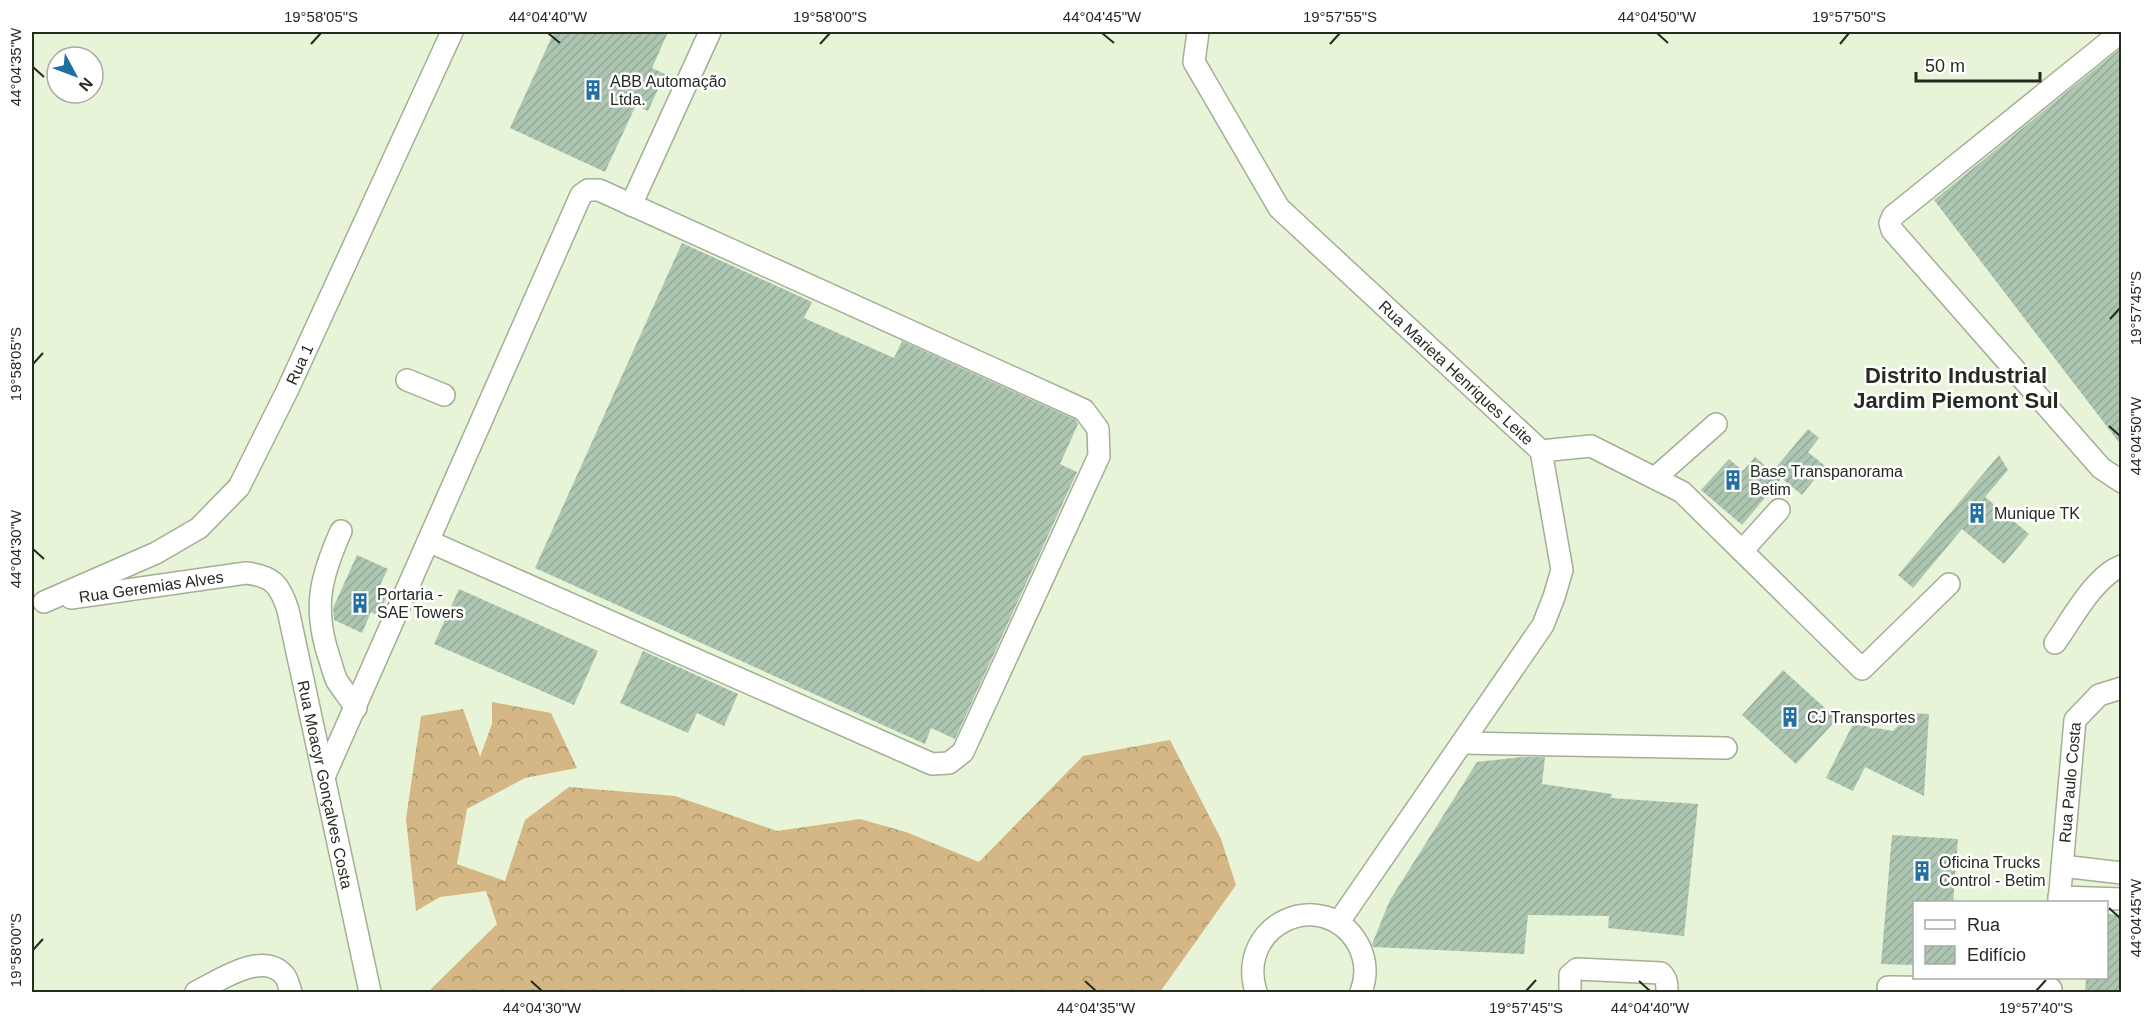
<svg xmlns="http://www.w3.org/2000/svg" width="2153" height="1024" font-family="Helvetica,sans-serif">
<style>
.forest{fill:url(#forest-crowns)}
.building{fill:url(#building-hatch)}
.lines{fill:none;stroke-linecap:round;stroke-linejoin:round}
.minor-casing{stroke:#a3af94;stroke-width:24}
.minor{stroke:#fff;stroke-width:21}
.ticks{fill:none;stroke:#262b20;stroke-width:2}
.labels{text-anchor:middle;stroke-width:5;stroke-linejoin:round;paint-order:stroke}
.poi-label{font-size:16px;fill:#262b20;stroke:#fff;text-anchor:start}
.street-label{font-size:16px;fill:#262b20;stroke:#fff}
.district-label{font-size:22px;font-weight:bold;fill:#262b20;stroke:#fff}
.neatline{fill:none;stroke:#262b20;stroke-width:2}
.ticks-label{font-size:15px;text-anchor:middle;fill:#262b20}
</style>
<defs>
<pattern id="forest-crowns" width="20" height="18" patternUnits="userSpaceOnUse" patternTransform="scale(1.5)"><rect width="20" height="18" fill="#d4b785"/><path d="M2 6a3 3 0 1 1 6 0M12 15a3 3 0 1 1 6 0" fill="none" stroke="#ac956c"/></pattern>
<pattern id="building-hatch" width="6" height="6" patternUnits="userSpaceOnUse" patternTransform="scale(1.5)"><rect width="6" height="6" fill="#adc6b2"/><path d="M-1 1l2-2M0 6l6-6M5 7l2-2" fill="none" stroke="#95aa99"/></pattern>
</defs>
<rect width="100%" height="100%" fill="#e7f4d8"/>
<path class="forest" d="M 492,702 L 551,713 L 577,768 L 525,778 L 467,809 L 457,864 L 505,881 L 525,820 L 569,787 L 675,796 L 777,831 L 860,819 L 906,832 L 979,862 L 1083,756 L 1170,740 L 1221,839 L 1236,885 L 1160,992 L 428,992 L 497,924 L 486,891 L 440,897 L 416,911 L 406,819 L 421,716 L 463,709 L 480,757 L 492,724 Z"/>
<path class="building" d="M 554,32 L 668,32 L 652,68 L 665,74 L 648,111 L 636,105 L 605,172 L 510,128 Z
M 2121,48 L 2121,445 L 1934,200 Z
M 682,243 L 812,302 L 804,318 L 894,358 L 902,341 L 1076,420 L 1078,424 L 1060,464 L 1077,472 L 955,739 L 931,728 L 925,744 L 535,568 Z
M 1808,429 L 1819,438 L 1808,452 L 1825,466 L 1802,495 L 1773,471 Z
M 1999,455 L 2008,470 L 1985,497 L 2029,534 L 2004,564 L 1962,529 L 1913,588 L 1898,575 Z
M 1755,457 L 1781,479 L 1742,525 L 1701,490 L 1729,459 L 1743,471 Z
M 357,555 L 388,569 L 378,589 L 388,594 L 378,616 L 371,612 L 362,633 L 334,620 L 333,608 Z
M 459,589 L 598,651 L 574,705 L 434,644 Z
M 643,651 L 738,694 L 724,726 L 697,713 L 688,733 L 620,703 Z
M 1783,670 L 1837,719 L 1796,764 L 1742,715 Z
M 1910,713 L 1929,714 L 1924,796 L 1865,767 L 1853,791 L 1826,778 L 1853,724 L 1893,731 Z
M 1522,757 L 1545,757 L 1542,784 L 1612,794 L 1611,798 L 1698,804 L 1684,936 L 1608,928 L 1609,916 L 1528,915 L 1524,954 L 1373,947 L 1372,944 L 1390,900 L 1477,762 Z
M 1892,835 L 1958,839 L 1953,903 L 1914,903 L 1914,965 L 1881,964 Z
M 2106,914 L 2121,915 L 2121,993 L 2085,993 L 2086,978 L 2106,978 Z"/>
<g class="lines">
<g class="minor-casing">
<g id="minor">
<path id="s1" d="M 1198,32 L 1194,62 L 1279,208 L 1541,451 L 1562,570 L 1554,597 L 1543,625 L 1338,923"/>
<path d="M 2121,32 L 1893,216 L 1890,223 L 1892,230 L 2101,468 L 2122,482"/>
<path d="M 631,205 L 710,32"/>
<path d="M 407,380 L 444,395"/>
<path d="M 1541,451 L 1591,446 L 1682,492 L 1862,669 L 1949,584"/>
<path d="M 1655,478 L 1716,424"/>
<path d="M 341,531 C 321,576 313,606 328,654 C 331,662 333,673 337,681 C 343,690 350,699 356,708"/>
<path d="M 1742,551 L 1779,510"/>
<path id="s2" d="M 71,598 L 246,573 C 273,576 280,585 288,610 L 370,992"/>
<path id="s3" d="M 44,602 L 156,553 L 199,528 L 239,487 L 287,391 L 452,32"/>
<path d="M 2055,643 C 2071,621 2095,575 2122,566"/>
<path d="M 1462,743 L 1726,748"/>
<path d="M 324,777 L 581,195 L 588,190 L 599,190 L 1084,410 L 1098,429 L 1099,456 L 963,752 L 949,763 L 932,764 L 428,541"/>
<path d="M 2062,866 L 2122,873"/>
<path d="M 2059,897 L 2122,899"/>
<path id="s4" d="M 2059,902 L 2075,720 L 2099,695 L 2122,688"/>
<path d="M 1888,987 L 2051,989"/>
<path d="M 196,992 C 219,981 262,950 284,975 C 288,979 289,987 291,992"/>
<path d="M 1256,992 C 1235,923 1324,885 1358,944 C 1366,959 1367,976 1361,992"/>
<path d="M 1570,992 L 1570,975 L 1577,969 L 1661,973 C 1667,979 1667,984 1667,992"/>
</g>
</g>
<use href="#minor" class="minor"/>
</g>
<path class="ticks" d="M 548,33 L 560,43M 1102,33 L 1114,43M 1657,33 L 1668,43M 311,44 L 321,33M 820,44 L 830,33M 1330,44 L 1340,33M 1840,44 L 1849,33M 33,67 L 44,77M 2110,319 L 2120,308M 33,364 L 43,353M 2109,426 L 2120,436M 33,549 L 44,559M 2109,908 L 2120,918M 33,950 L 43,939M 531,981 L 542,991M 1085,981 L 1096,991M 1639,981 L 1650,991M 1526,991 L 1536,980M 2036,991 L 2046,980"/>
<defs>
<g id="building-bare" transform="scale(1.62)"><path d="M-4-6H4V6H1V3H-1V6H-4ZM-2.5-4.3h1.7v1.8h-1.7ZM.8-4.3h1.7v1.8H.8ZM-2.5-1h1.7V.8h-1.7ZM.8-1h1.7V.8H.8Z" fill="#246fa2" stroke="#fff" stroke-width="2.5" paint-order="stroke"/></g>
</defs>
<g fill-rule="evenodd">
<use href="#building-bare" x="593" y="90"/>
<use href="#building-bare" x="1733" y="480"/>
<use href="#building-bare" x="1977" y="513"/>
<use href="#building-bare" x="360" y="603"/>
<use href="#building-bare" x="1790" y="717"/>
<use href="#building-bare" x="1922" y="871"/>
</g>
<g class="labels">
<g class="poi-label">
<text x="610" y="87">ABB Automação<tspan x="610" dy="18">Ltda.</tspan></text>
<text x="1750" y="477">Base Transpanorama<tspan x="1750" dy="18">Betim</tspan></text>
<text x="1994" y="519">Munique TK</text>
<text x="377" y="600">Portaria -<tspan x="377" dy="18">SAE Towers</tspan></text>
<text x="1807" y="723">CJ Transportes</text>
<text x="1939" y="868">Oficina Trucks<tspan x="1939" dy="18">Control - Betim</tspan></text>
</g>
<g class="street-label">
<text dy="6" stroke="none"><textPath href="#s3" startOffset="366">Rua 1</textPath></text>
<text dy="6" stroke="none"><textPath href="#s1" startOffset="441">Rua Marieta Henriques Leite</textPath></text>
<text dy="6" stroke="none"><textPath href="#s2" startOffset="81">Rua Geremias Alves</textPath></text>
<text dy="6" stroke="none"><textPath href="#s2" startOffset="416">Rua Moacyr Gonçalves Costa</textPath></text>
<text dy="6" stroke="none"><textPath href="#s4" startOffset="120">Rua Paulo Costa</textPath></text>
</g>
<g class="district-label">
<text x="1956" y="383">Distrito Industrial<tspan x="1956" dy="25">Jardim Piemont Sul</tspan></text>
</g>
</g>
<rect width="2153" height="1024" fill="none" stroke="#ffffff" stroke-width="66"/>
<rect x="1913" y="901" width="195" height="78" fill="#ffffff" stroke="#a8aaa6" stroke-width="1.5"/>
<rect x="1925" y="920" width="30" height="9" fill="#ffffff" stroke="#a8aaa6" stroke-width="1.5"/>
<text x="1967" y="931" font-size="18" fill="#262b20">Rua</text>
<rect x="1925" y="946" width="30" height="18" fill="url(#building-hatch)" stroke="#a8aaa6" stroke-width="1.5"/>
<text x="1967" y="961" font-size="18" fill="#262b20">Edifício</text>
<g transform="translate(75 75) rotate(131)"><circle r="28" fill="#ffffff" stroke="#a8aaa6" stroke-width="1.5"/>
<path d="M0-4.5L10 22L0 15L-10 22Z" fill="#246fa2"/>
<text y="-9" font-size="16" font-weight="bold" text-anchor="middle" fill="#262b20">N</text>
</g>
<path d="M1916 72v9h124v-9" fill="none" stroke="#262b20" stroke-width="3"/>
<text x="1925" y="72" font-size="18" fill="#262b20" stroke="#ffffff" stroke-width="4.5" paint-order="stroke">50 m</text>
<rect x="33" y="33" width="2087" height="958" class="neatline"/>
<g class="ticks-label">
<text x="321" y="22">19°58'05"S</text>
<text x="548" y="22">44°04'40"W</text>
<text x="830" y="22">19°58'00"S</text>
<text x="1102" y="22">44°04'45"W</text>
<text x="1340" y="22">19°57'55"S</text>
<text x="1657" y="22">44°04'50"W</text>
<text x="1849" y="22">19°57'50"S</text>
<text transform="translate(16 67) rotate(-90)" y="5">44°04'35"W</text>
<text transform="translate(2136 308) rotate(-90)" y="5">19°57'45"S</text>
<text transform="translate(16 364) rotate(-90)" y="5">19°58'05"S</text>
<text transform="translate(2136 436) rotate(-90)" y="5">44°04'50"W</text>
<text transform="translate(16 549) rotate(-90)" y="5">44°04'30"W</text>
<text transform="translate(2136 918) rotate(-90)" y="5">44°04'45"W</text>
<text transform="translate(16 950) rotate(-90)" y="5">19°58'00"S</text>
<text x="542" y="1013">44°04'30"W</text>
<text x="1096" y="1013">44°04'35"W</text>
<text x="1526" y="1013">19°57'45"S</text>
<text x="1650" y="1013">44°04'40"W</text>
<text x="2036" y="1013">19°57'40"S</text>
</g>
</svg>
